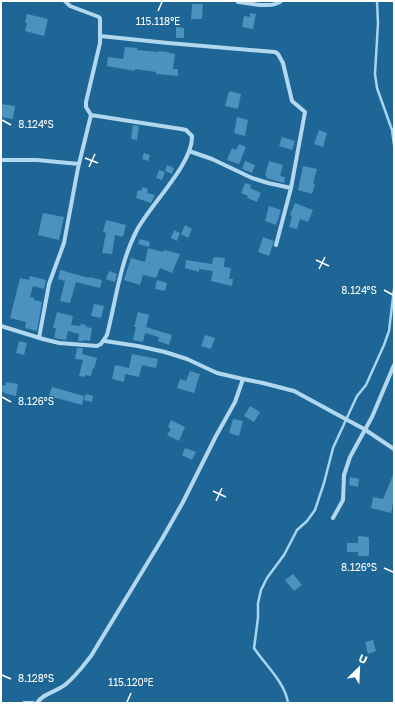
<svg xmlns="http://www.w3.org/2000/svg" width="395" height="704" font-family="'Golos Text',sans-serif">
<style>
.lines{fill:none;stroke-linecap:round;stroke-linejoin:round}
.stream{stroke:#a5d5f0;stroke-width:2.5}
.building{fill:#4b92be}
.minor{stroke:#b1d8ef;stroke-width:4}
.ticks{fill:none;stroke:#fff;stroke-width:1.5}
.ticks-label{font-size:10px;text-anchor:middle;fill:#fff;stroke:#1e6695;stroke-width:3;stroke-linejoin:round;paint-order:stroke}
</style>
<rect width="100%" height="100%" fill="#1e6695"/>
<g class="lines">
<path class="stream" d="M 377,1 L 378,23 L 375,74 L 377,88 L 392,130 L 394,145
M 288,703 C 285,682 265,665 254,648 L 258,618 L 258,603 L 261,590 L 267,578 L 284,555 L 297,530 L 307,521 L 315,510 L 324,483 L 333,448 L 357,396 L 366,385 L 384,345 L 389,331 L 394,289"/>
</g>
<path class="building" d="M 192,4 L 203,4 L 202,19 L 191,19 Z
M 250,13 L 256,14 L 253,29 L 242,27 L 244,16 L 250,17 Z
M 27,14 L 48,19 L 44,36 L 25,31 L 27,23 L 25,23 Z
M 176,27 L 184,28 L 184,38 L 176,38 Z
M 125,47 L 137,48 L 137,50 L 158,52 L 158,51 L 169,52 L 169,53 L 175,54 L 173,69 L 178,69 L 178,76 L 156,74 L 156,72 L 135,69 L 135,71 L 107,66 L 108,57 L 123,59 Z
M 229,91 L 241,94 L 238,109 L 225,106 Z
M 1,104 L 15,106 L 13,119 L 1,117 Z
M 237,117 L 248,120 L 245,136 L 234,133 Z
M 133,125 L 139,126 L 137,140 L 131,139 Z
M 319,130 L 327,133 L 323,147 L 314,144 Z
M 282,137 L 295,141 L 292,150 L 279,146 Z
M 239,144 L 246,147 L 239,164 L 227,160 L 232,148 L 236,150 Z
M 144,153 L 150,155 L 148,161 L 142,159 Z
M 245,161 L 255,165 L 252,173 L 242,169 Z
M 269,161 L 283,165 L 280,176 L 285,177 L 284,183 L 266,178 L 267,176 L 265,175 Z
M 167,165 L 174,168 L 172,174 L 165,171 Z
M 303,166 L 317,169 L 313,183 L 315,184 L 312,194 L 298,190 Z
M 159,170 L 165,172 L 162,180 L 156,178 Z
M 245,183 L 251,185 L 250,188 L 261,193 L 257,202 L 247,198 L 248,196 L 241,193 Z
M 143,187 L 148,189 L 147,193 L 155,195 L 151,203 L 136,198 L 138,190 L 141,191 Z
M 295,203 L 313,210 L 308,222 L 300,219 L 297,229 L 289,227 L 292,216 L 290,215 Z
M 269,206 L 281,210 L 276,225 L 265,221 Z
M 43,213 L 64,217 L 59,240 L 38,235 Z
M 106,220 L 126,225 L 123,237 L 115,235 L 112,254 L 102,253 L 106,233 L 103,232 Z
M 185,225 L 192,229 L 188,238 L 181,234 Z
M 174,230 L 180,233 L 177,241 L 171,238 Z
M 263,237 L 274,241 L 269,256 L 258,252 Z
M 140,239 L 150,242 L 149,247 L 138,244 Z
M 148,248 L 163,252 L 164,250 L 180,254 L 172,273 L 160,268 L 156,278 L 143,275 L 140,285 L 124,280 L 131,258 L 145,262 Z
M 215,257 L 225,258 L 224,267 L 231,268 L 229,279 L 233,279 L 232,286 L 211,281 L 213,271 L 199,269 L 199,272 L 185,268 L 186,260 L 212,264 L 213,258 L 214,258 Z
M 60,270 L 89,278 L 89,277 L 102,280 L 100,288 L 76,282 L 70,303 L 60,301 L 65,281 L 58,279 Z
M 109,271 L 117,274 L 115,282 L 106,279 Z
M 30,276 L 46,280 L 44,289 L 33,286 L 30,297 L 34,298 L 34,300 L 42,302 L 37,331 L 25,328 L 26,322 L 10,318 L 20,278 L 29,280 Z
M 157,280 L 167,283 L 165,291 L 155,289 Z
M 94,304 L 104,306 L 101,318 L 91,316 Z
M 57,312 L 73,316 L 71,325 L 80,326 L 81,324 L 86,325 L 86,327 L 92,328 L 90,341 L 84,340 L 84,341 L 78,341 L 79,334 L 68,331 L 66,340 L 54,338 L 56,328 L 53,328 Z
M 138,312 L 149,315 L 146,327 L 172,335 L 169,345 L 158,341 L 159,337 L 145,333 L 143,342 L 133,340 L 136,327 L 134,327 Z
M 205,335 L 215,338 L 211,349 L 201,346 Z
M 19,341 L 27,343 L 24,355 L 16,353 Z
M 77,348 L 83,348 L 82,354 L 97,358 L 94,369 L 93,368 L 91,376 L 85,375 L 85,377 L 79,376 L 83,360 L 75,359 Z
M 132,354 L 158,359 L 156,368 L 142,365 L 139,377 L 125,374 L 124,382 L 112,379 L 115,365 L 129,368 Z
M 190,371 L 200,374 L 194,393 L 177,388 L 180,379 L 186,381 Z
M 6,382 L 18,384 L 16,396 L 4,393 L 4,392 L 1,391 L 1,385 L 5,386 Z
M 52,387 L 84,396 L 82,405 L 49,396 Z
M 86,394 L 93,396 L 92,402 L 84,400 Z
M 250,406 L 260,412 L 254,422 L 244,416 Z
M 233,419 L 243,421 L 239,436 L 229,433 Z
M 171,420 L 185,427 L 179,441 L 167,435 L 171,429 L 168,427 Z
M 185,448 L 196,452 L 192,460 L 182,455 Z
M 394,473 L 394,498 L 391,513 L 371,508 L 373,497 L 383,499 Z
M 350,477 L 359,479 L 358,487 L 349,485 Z
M 358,536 L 369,537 L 369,556 L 358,556 L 358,552 L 347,552 L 347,543 L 358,543 Z
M 293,574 L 302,585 L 294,591 L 285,580 Z
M 373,640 L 376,651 L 368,654 L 365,642 Z"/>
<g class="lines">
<path class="minor" d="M 238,2 C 248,3 274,9 281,1
M 100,36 L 168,43 L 275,52 L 278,54 L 283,63 L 292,101 L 305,112 L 291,188 L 276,245
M 189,151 L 212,159 L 252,178 L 268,183 L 291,188
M 1,160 L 37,160 L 79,164
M 1,326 L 43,339 L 59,343 L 97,346 L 101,344 L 107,335 C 116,300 120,262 137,230 C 150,205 193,164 192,136 L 186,130 L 181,129 L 91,115 L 86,107 L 86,102 L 100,43 L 100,19 L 99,17 L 70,6 L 65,1
M 39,338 L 49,284 L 64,243 L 78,168 L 91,115
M 243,379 L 263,383 L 294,391 L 364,429 L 394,449
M 333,518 L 343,500 L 344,475 L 350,457 L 372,417 L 394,365
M 24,703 L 33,703
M 37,703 C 43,693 57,692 66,684 C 76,676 83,666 91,656 L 162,539 L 183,502 L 216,436 L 235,402 L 243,379 L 217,373 L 187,359 L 165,352 L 138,346 L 105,341"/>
</g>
<path class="ticks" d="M 158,11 L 162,2M 2,120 L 11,125M 85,158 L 98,163M 89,167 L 95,154M 316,260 L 329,266M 319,269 L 325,257M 384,290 L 393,295M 2,397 L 11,402M 213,491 L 226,497M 216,501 L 222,488M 384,568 L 393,572M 2,675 L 11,679M 127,702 L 131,693"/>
<g class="ticks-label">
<text x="158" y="25">115.118°E</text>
<text x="36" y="128">8.124°S</text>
<text x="359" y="294">8.124°S</text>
<text x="36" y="405">8.126°S</text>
<text x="359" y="571">8.126°S</text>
<text x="36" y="682">8.128°S</text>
<text x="131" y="686">115.120°E</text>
</g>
<rect width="395" height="704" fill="none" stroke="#ffffff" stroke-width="4"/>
<g transform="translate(359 668) rotate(24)" stroke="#1e6695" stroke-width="3" paint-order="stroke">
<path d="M0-3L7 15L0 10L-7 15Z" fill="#ffffff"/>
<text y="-6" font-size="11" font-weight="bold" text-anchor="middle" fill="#ffffff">U</text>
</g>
</svg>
